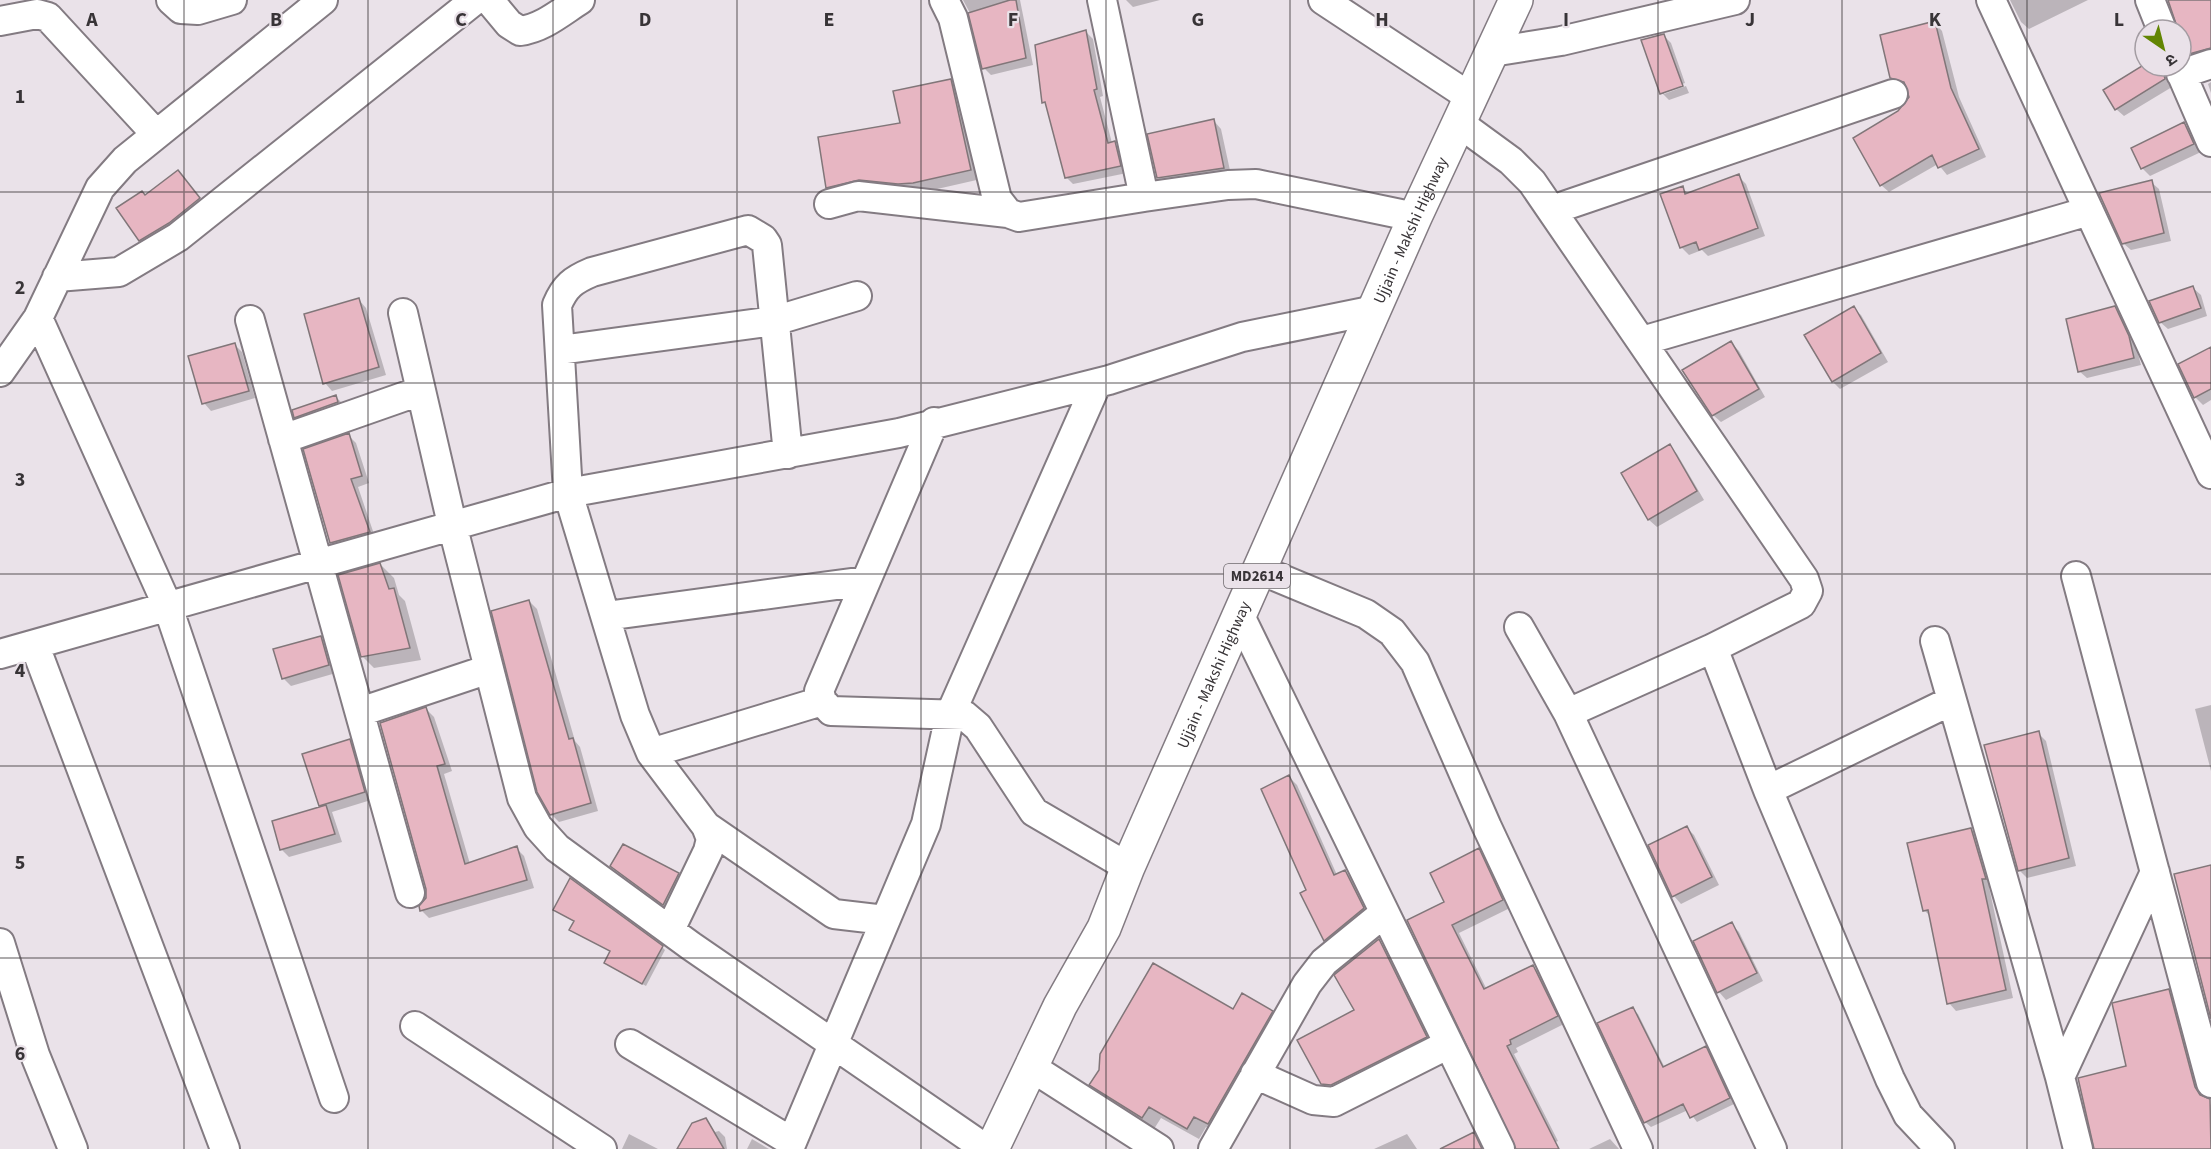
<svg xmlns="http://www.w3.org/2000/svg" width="2211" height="1149" font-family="'Source Sans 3','Noto Sans Devanagari',sans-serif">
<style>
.shadow{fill:#0003}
.building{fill:#e7b6c2;stroke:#817679;stroke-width:1.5}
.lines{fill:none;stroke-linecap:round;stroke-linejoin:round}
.street-casing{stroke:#837b82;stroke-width:32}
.primary-casing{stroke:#837b82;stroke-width:36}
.street{stroke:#fff;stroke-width:28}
.primary{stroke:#fff;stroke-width:33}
.grid{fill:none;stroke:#383437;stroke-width:1.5;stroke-opacity:0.55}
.labels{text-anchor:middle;stroke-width:4.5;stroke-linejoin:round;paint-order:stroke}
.shield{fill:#eae2e9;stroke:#6d686c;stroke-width:1.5}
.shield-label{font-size:15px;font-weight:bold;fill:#383437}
.street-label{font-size:16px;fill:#383437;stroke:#eae2e9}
.grid-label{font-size:20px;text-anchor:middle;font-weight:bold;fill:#383437;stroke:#eae2e9;stroke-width:4.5;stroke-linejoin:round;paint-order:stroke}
</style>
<rect width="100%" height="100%" fill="#eae2e9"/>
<path class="shadow" d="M 963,0 L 1020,0 L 1033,65 L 991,75 L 984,68 L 970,13 Z
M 1126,0 L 1160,0 L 1133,7 Z
M 2010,0 L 2088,0 L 2029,29 L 2021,22 Z
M 2169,0 L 2211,0 L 2211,58 L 2181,58 L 2181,30 L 2178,30 Z
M 1935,23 L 1942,31 L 1959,97 L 1986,157 L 1947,175 L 1938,164 L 1889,192 L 1881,185 L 1899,113 L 1911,97 L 1908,88 L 1899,85 L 1891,77 Z
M 1086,32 L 1093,39 L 1103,96 L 1100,97 L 1112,143 L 1122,150 L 1127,173 L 1073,184 L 1066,177 L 1048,106 L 1044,102 Z
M 1663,35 L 1671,43 L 1685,83 L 1664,91 L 1664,94 L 1686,86 L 1689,93 L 1669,100 L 1662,93 Z
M 2145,66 L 2173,66 L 2172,87 L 2124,116 L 2116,109 Z
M 950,80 L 960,90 L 981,179 L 924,192 L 838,197 L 828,187 Z
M 2211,82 L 2211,93 L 2208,84 Z
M 1214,121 L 1221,129 L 1231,175 L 1166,185 L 1158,178 Z
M 2184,124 L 2192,131 L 2201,152 L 2150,176 L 2142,168 Z
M 178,171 L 207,207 L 148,248 L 140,240 L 145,196 Z
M 1738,176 L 1746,184 L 1765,236 L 1708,256 L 1702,250 L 1689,255 L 1681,247 L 1682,188 L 1689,194 Z
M 2151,182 L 2159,189 L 2171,241 L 2131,250 L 2123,243 Z
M 2193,288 L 2201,295 L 2207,316 L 2168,329 L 2160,322 Z
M 359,300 L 366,308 L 386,375 L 332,391 L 325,383 Z
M 1853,308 L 1861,315 L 1888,362 L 1840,389 L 1833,382 L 1806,336 Z
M 2115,308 L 2122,316 L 2136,346 L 2141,365 L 2087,378 L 2079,371 Z
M 1731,343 L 1739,351 L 1765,397 L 1721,422 L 1713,415 Z
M 234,344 L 242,352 L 255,398 L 211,411 L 204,403 Z
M 2211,349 L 2211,400 L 2203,405 L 2195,397 Z
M 336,397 L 343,404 L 303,424 L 296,417 Z
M 348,435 L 356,443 L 369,483 L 358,487 L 376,540 L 339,550 L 331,543 Z
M 1670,446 L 1677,454 L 1704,500 L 1657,527 L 1649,520 L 1623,474 Z
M 382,566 L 394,578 L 399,595 L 405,601 L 421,660 L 374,668 L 362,656 L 340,576 Z
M 529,601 L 537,609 L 575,741 L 580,747 L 598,811 L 559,822 L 551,814 Z
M 321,637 L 328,645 L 336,673 L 291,686 L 283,678 Z
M 2211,705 L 2211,771 L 2195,709 Z
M 426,709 L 434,717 L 452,771 L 444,774 L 470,864 L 516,848 L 524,856 L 534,888 L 429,918 L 421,910 L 427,898 Z
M 2038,733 L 2046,741 L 2076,866 L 2027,878 L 2019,870 Z
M 349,740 L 357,748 L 371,800 L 332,812 L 342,842 L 289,857 L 281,849 L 322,808 L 320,806 Z
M 1289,777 L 1297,785 L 1337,875 L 1345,871 L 1353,879 L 1371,916 L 1332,948 L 1325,940 L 1308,890 Z
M 1687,828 L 1694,835 L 1719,885 L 1681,904 L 1674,896 L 1650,846 Z
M 1971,829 L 1979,837 L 1993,886 L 1989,887 L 2013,998 L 1956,1011 L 1949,1003 L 1930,916 L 1925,911 Z
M 1478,850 L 1486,858 L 1510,908 L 1459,933 L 1487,990 L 1533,967 L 1541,974 L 1564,1024 L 1516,1048 L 1518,1052 L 1514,1054 L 1558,1141 L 1541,1149 L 1518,1149 L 1409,921 L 1446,902 Z
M 616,870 L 678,874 L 682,878 L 667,908 Z
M 555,910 L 662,947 L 665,950 L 646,986 L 610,966 L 612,952 L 575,933 L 571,930 L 575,922 Z
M 1731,924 L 1739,932 L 1763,981 L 1726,1000 L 1719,992 L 1695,942 Z
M 1379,941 L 1389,951 L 1437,1048 L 1333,1094 L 1322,1083 L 1356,1011 Z
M 2168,991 L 2176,998 L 2202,1096 L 2211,1105 L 2211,1149 L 2095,1149 L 2127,1067 Z
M 1632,1009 L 1638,1014 L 1665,1068 L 1705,1048 L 1711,1053 L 1734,1104 L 1697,1122 L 1688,1110 L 1651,1127 L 1645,1122 Z
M 1233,1011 L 1272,1012 L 1284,1023 L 1220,1135 L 1206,1127 L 1199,1139 L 1161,1118 L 1154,1129 L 1103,1096 L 1091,1084 Z
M 706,1120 L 715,1132 L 719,1131 L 725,1137 L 727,1149 L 679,1149 Z
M 629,1134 L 658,1149 L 622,1149 Z
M 1407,1134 L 1417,1149 L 1374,1149 Z
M 752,1139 L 769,1149 L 747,1149 Z
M 1610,1139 L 1619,1149 L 1589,1149 Z"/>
<path class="building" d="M 1010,0 L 1016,0 L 1026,58 L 982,69 L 968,13 Z
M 2168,0 L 2211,0 L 2211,48 L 2189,54 L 2181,50 L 2181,30 L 2178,30 Z
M 1935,21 L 1951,88 L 1979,149 L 1938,168 L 1932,155 L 1880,186 L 1853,138 L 1898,111 L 1909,97 L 1904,82 L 1890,78 L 1880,35 Z
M 1086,30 L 1097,89 L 1094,90 L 1108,143 L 1115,141 L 1121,166 L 1065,178 L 1045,102 L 1042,103 L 1035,45 Z
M 1664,34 L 1683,86 L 1660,94 L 1641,40 Z
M 2145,64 L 2145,66 L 2162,66 L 2165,79 L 2115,110 L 2103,90 Z
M 951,79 L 971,170 L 913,183 L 898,184 L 859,180 L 826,188 L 818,137 L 900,123 L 893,91 Z
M 1214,119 L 1224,168 L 1157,178 L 1147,134 Z
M 2184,122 L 2194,144 L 2141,169 L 2131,148 Z
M 178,170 L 200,198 L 169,223 L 139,241 L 116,208 L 142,191 L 145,195 Z
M 1739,174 L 1758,228 L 1699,250 L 1696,242 L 1680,248 L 1660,194 L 1683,186 L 1685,194 Z
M 2152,180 L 2164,233 L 2122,244 L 2099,193 Z
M 2193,286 L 2201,308 L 2159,323 L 2149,301 Z
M 359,298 L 379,367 L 323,384 L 304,314 Z
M 1854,306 L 1881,353 L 1832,382 L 1804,335 Z
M 2115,306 L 2129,336 L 2134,358 L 2078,372 L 2066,319 Z
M 1731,341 L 1759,389 L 1712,416 L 1682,370 Z
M 235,343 L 249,391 L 202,404 L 188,356 Z
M 2211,347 L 2211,389 L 2194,398 L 2178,364 Z
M 336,395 L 338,402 L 294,418 L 292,410 Z
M 349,433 L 362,476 L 351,479 L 370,532 L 330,543 L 303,449 Z
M 1670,444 L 1697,491 L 1648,520 L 1621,473 Z
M 380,563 L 389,589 L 394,588 L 410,648 L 361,657 L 338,575 Z
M 529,600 L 569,739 L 573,738 L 591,803 L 550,815 L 537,792 L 491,611 Z
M 321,636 L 329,665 L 282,679 L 273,649 Z
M 426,707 L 445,764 L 437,766 L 465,864 L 517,846 L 527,880 L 420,911 L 419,906 L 426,898 L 426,889 L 380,723 Z
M 2039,731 L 2069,858 L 2018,871 L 1984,745 Z
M 350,739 L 365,792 L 319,806 L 302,754 Z
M 1289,775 L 1334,875 L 1345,870 L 1364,908 L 1324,941 L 1300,893 L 1306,890 L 1261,789 Z
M 326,805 L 335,834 L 280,850 L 272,821 Z
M 1687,826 L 1712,877 L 1672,897 L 1648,845 Z
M 1971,828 L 1986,879 L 1982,879 L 2006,990 L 1947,1004 L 1928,910 L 1923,911 L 1907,843 Z
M 623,844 L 679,873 L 663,905 L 610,866 Z
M 1479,848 L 1503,900 L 1452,925 L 1484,989 L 1533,965 L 1558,1016 L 1510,1040 L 1511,1044 L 1507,1046 L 1559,1149 L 1516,1149 L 1407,920 L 1444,902 L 1430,873 Z
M 2211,865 L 2211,1019 L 2174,874 Z
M 570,878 L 663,946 L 642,984 L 604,963 L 610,951 L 569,930 L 574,921 L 553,910 Z
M 1732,922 L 1757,973 L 1717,993 L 1693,941 Z
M 1379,939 L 1427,1037 L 1331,1085 L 1321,1084 L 1297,1040 L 1354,1010 L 1334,975 Z
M 1153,963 L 1233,1009 L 1242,993 L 1273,1011 L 1208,1124 L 1194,1117 L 1187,1129 L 1149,1107 L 1142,1118 L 1089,1085 L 1099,1070 L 1100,1054 Z
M 2169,989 L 2195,1087 L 2200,1095 L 2210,1099 L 2211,1149 L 2094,1149 L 2078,1078 L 2126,1066 L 2112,1003 Z
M 1633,1007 L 1663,1067 L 1706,1046 L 1730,1098 L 1690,1118 L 1683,1104 L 1644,1123 L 1597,1023 Z
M 706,1118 L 724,1149 L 677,1149 L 692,1123 Z
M 1474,1132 L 1482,1149 L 1440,1149 Z"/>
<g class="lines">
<g class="street-casing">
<path id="street" d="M 171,0 L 181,9 L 198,10 L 232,0
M 489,0 L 509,24 L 520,31 C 543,28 561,12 580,0
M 944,0 L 953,18 L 997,199 L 1008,213 L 1019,217 L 1144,197
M 1102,0 L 1144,197 L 1228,185 L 1256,184 L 1415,217
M 1323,0 L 1470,97
M 1991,0 L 2211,474
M 2150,0 L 2162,30
M 0,21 L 37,14 L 48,17 L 155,133
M 1492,52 L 1561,41 L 1735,0
M 2178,66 L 2211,142
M 2181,74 L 2211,64
M 1459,123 L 1511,161 L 1532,182 L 1804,579 L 1808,591 L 1801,604 L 1713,648 L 1568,713
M 829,204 L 858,196 L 1008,213
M 1552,210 L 1893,94
M 57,277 L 119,272 L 178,237 L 475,0
M 403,313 L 452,524 L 522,798 L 538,827 L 557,848 L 691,946 L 986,1149
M 38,318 L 168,607 L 334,1098
M 250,320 L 410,893
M 1642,341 L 2089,211
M 560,350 L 774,321 L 857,296
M 0,372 L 38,318 L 100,188 L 125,160 L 323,0
M 934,422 L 819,691 L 822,701 L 831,711 L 964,715 L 978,727 L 1034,812 L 1128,867
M 283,439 L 420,391
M 1260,570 L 1366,614 L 1392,632 L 1415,662 L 1487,827 L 1638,1149
M 2076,576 L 2211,1083
M 606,616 L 866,581
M 1240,616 L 1500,1149
M 1519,627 L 1568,713 L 1772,1149
M 1935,641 L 2060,1077 L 2078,1149
M 35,646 L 225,1149
M 1713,648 L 1768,790 L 1890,1079 L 1908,1115 L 1940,1149
M 0,654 L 568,493 L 899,433 L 1109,380 L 1242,337 L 1375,310
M 360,712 L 489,669
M 651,753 L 822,701
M 1768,790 L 1951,701
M 706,826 L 834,914 L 885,920
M 670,930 L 708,851 L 711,839 L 706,826 L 651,753 L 635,715 L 568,493 L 557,305 C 565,286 573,280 592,272 L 748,230 L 763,239 L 767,245 L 788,454
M 0,943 L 35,1055 L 73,1149
M 415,1026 L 602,1149
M 630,1044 L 792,1142
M 1031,1067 L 1159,1149
M 1255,1074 L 1313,1100 L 1334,1102 L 1447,1045
M 2060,1077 L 2155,872
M 789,1149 L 926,824 L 950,715 L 1097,383
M 1213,1149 L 1307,984 L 1324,962 L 1383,914"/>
</g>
<g class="primary-casing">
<g id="primary">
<path id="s1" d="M 992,1149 L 1060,1006 L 1104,928 L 1128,867 L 1415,217 L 1516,0"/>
</g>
</g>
<use href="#street" class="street"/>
<use href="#primary" class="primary"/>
</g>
<path class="grid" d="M 184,0 L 184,1149M 368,0 L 368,1149M 553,0 L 553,1149M 737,0 L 737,1149M 921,0 L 921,1149M 1106,0 L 1106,1149M 1290,0 L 1290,1149M 1474,0 L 1474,1149M 1658,0 L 1658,1149M 1842,0 L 1842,1149M 2027,0 L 2027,1149M 0,192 L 2211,192M 0,383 L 2211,383M 0,574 L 2211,574M 0,766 L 2211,766M 0,958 L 2211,958"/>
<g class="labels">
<rect class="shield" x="1224" y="564" width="66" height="24" rx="4.5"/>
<g class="shield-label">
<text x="1257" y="581">MD2614</text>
</g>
<g class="street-label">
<text dy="6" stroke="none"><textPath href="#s1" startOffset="1010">Ujjain - Makshi Highway</textPath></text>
<text dy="6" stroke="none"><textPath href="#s1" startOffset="524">Ujjain - Makshi Highway</textPath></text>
</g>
</g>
<g class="grid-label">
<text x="92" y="26">A</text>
<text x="276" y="26">B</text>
<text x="461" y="26">C</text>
<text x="645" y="26">D</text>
<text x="829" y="26">E</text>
<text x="1013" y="26">F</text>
<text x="1198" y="26">G</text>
<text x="1382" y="26">H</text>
<text x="1566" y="26">I</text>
<text x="1750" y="26">J</text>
<text x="1935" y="26">K</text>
<text x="2119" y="26">L</text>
<text x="20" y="103">1</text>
<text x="20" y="294">2</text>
<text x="20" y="486">3</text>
<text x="20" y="677">4</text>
<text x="20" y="869">5</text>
<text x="20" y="1060">6</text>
</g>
<g transform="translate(2163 48) rotate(145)"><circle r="28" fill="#eae2e9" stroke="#a39ca2" stroke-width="1.5"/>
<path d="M0-4.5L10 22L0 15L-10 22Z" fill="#628502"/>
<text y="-9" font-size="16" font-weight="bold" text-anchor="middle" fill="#383437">उ</text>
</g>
</svg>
